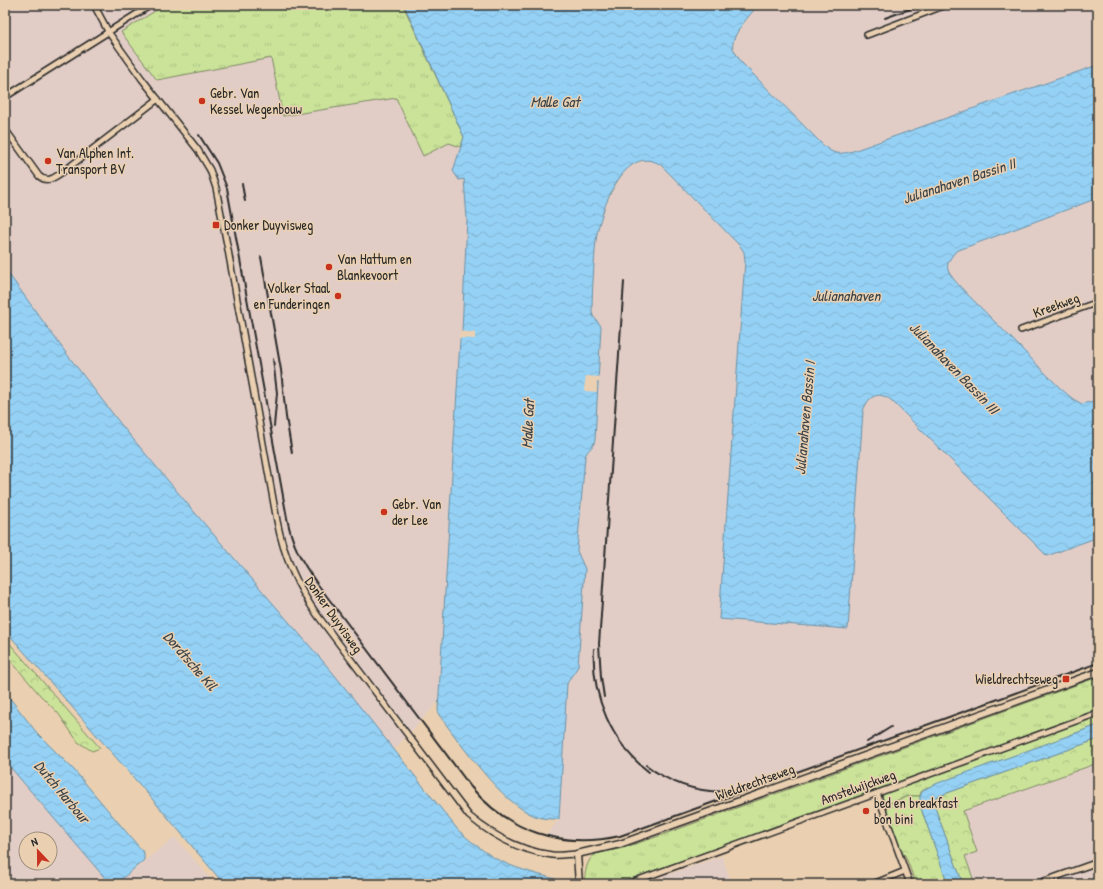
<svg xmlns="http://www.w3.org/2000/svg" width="1103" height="889" font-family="'Patrick Hand',sans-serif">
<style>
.built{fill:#e2cdc6;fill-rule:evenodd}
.grass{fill:url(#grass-tufts);stroke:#7b8762}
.forest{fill:url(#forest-crowns);stroke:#7b8762}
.water{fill:url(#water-waves);stroke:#6b8fa4}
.pier{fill:#ead0b1}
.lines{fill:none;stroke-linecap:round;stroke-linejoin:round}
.minor-casing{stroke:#2b2b2b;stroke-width:8}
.tertiary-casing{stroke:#2b2b2b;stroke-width:9}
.minor{stroke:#ead0b1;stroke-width:5}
.tertiary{stroke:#ead0b1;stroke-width:6}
.rail{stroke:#2b2b2b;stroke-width:2}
.poi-dot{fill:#c8321e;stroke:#ead0b1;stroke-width:1.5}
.labels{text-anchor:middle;stroke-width:3;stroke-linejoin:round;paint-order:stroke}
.poi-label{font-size:14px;fill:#2b2b2b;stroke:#ead0b1;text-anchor:start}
.street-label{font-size:14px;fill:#2b2b2b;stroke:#ead0b1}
.water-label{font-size:15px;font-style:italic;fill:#3b4449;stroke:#ead0b1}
</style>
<defs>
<pattern id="grass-tufts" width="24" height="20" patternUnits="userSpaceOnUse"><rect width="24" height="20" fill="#cbe399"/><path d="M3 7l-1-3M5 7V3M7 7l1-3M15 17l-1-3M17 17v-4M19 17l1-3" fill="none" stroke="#aec384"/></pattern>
<pattern id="forest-crowns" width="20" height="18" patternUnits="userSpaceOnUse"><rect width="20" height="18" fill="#cbe399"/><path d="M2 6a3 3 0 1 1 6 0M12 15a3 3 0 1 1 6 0" fill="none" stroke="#aec384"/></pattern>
<pattern id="water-waves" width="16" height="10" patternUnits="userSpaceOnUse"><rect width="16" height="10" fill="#95d1f5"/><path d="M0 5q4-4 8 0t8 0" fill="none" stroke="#81b4d2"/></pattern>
</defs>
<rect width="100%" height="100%" fill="#ead0b1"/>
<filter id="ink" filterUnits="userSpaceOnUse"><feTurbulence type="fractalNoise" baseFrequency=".025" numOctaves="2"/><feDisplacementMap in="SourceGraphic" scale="8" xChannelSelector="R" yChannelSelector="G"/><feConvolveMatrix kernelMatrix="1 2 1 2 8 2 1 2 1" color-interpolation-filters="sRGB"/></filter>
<g filter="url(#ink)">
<path class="built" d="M 5,5 L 404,5 L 464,137 L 464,178 L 467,219 L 462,332 L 460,340 L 438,702 L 394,750 L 333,673 L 196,514 L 123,427 L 66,353 L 5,269 Z
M 758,5 L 1098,5 L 1098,66 L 853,151 L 842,154 L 835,154 L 827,150 L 818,140 L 741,62 L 733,47 L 734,39 L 744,23 Z
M 651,160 L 661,165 L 740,246 L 744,252 L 745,261 L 720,619 L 848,628 L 863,411 L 866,404 L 870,398 L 880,395 L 885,396 L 891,400 L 1047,556 L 1098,537 L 1098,663 L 634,831 L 608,838 L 591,840 L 546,836 L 559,819 L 567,684 L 568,679 L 576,671 L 578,666 L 581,624 L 585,569 L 578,556 L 578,543 L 585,457 L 586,453 L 592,447 L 595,440 L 601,334 L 592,311 L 596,236 L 605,205 L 624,171 L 631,165 L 637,163 Z
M 1098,198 L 1098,400 L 1083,404 L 1073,399 L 1060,388 L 971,298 L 951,275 L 948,269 L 948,265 L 950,258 L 956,251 Z
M 5,752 L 114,884 L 5,884 ZM 26,839 L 50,839 L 50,863 L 26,863 Z
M 1098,755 L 1098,884 L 969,884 L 945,811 Z
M 175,837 L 215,884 L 115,884 Z
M 722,856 L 732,884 L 640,884 Z"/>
<path class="grass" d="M 165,5 L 403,5 L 464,137 L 461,147 L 449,143 L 423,156 L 396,98 L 283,116 L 271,58 L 157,80 L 121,32 Z
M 1098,677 L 1098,710 L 618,884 L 584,884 C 585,874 586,859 596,854 L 623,848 L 659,836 Z
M 1098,715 L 1098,725 L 926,788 L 921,792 L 920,796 L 908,796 L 885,805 L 882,797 L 883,794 Z"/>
<path class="forest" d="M 5,638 L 100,748 L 92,751 L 78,742 L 58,713 L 40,695 L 5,654 Z
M 1098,739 L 1098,763 L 963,811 L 977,852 L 965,856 L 975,884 L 963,884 L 934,805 L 933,801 L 936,797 Z
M 909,796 L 920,796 L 921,808 L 948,884 L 916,884 L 905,855 L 902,853 L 885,805 Z"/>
<path class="water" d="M 404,5 L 758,5 C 751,14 730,36 733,48 C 735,53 739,58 741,62 L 818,140 C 831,153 835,156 853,151 L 1020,92 L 1098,65 L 1098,198 L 956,251 C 951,257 946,263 948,270 C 952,281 980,306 989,316 C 1013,339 1036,364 1060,388 L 1073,399 L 1082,404 L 1098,400 L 1098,537 L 1047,556 L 891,400 C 877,390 868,397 863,411 L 848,629 L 719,619 L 745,261 L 744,252 L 740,246 L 661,165 C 625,142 602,208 597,234 C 595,244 595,255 594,265 C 593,280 592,296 592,311 L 593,316 L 601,326 L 595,440 C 593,449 587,449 585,457 L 577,551 L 585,569 L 578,666 C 575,673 569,677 567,684 L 559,819 C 551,819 543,819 535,816 C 501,803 461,744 439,715 L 438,710 L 460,340 L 462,332 L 467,219 L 464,179 L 459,180 L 453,171 L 464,137 Z
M 5,269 L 66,353 L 123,427 L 196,514 L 333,673 L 458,830 C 469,840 480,849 493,857 C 512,868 534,873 555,879 L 553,884 L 224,884 L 153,800 L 5,630 Z
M 5,692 L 37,733 L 74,770 L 144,853 L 144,860 L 116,884 L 110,884 L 5,761 Z
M 1098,725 L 1098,739 L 936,797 L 933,801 L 934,805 L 963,884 L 948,884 L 921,808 C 917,791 924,789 938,783 Z"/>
<path class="pier" d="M 460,331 L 475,333 L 475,339 L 459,338 Z
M 586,376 L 600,377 L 600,382 L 597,382 L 597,392 L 585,391 L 585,389 L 584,389 Z"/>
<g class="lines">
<g class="minor-casing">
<path id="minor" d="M 94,5 L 109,33 L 142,79 L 198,150 L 210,170 L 216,188 L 228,250 L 277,521 C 284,557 297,587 318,616 L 469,816 C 493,836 521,851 552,855 C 560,856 569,854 577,854
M 867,35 L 946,5
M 5,97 L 151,5
M 5,129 L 39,176 C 48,184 55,177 64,171 L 158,99
M 1021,330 L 1098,302
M 877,793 L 910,884
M 627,884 L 1098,713
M 873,884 L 905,871
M 1036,884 L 1098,862"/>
</g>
<g class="tertiary-casing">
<path id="tertiary" d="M 579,884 L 577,854 L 620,844 L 1098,672"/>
</g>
<use href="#minor" class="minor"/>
<use href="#tertiary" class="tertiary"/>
<path class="rail" d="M 885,18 L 921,5
M 199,135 L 217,163 L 227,188 L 287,518 C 292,544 301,561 316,582 L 471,787 C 509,832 562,849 620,836 L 1098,663
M 242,184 L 245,201
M 261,257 L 281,370 L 286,417 L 292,453
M 273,359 L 277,393 L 274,426
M 594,649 C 591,696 612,744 649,772
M 604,697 L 601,677 L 599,644 L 624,282
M 867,742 L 891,727
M 646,765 C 672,785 703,794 735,791"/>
</g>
</g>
<g class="poi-dot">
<circle cx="202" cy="101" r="4"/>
<circle cx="48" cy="161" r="4"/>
<rect x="212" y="221" width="8" height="8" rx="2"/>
<circle cx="329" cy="267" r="4"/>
<circle cx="338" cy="296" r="4"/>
<circle cx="384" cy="512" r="4"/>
<rect x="1062" y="675" width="8" height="8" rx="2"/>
<circle cx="866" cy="811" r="4"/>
</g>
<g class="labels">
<g class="poi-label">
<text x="210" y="98">Gebr. Van<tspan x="210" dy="16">Kessel Wegenbouw</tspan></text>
<text x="56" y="158">Van Alphen Int.<tspan x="56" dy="16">Transport BV</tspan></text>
<text x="224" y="230">Donker Duyvisweg</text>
<text x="337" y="264">Van Hattum en<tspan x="337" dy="16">Blankevoort</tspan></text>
<text x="330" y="293" text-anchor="end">Volker Staal<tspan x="330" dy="16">en Funderingen</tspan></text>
<text x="392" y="509">Gebr. Van<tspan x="392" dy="16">der Lee</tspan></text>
<text x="1058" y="684" text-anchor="end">Wieldrechtseweg</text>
<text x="874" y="808">bed en breakfast<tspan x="874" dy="16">bon bini</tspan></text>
</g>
<g class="street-label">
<text transform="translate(1056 305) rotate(-20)" y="5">Kreekweg</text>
<text transform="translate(334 615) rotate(55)" y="5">Donker Duyvisweg</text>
<text transform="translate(755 782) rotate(-20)" y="5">Wieldrechtseweg</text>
<text transform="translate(858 787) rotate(-20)" y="5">Amstelwijckweg</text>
</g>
<g class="water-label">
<text x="555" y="107">Malle Gat</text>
<text transform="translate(959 181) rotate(-18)" y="5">Julianahaven Bassin II</text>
<text x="846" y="301">Julianahaven</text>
<text transform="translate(954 368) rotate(46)" y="5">Julianahaven Bassin III</text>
<text transform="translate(805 418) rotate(-85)" y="5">Julianahaven Bassin I</text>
<text transform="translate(528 424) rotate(-87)" y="5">Malle Gat</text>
<text transform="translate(190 661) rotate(49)" y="5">Dordtsche Kil</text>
<text transform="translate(62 792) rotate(50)" y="5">Dutch Harbour</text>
</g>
</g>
<rect width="1103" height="889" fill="none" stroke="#ead0b1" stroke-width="20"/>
<rect x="10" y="10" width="1083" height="869" fill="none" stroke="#2b2b2b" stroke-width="1.5" filter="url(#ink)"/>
<g transform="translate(38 851) rotate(338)"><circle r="19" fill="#ead0b1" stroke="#9e8e7b"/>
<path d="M0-3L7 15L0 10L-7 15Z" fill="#c8321e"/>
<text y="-6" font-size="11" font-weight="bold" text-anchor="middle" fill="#2b2b2b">N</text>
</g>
</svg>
